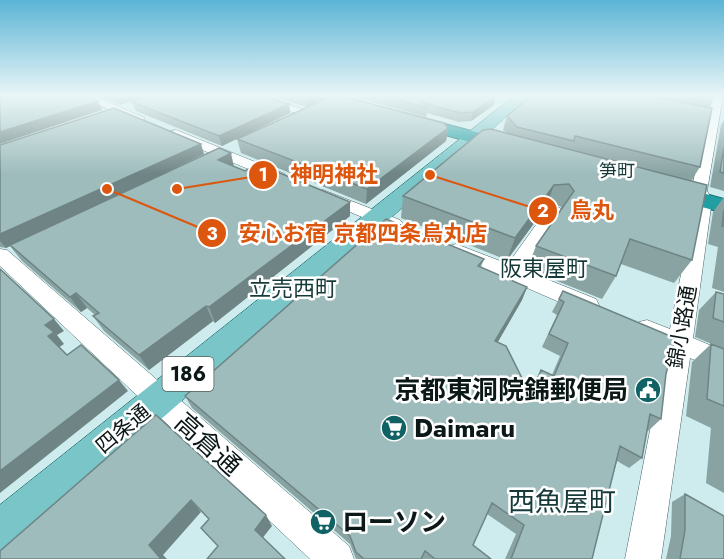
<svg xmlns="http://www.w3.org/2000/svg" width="724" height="559" font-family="Jost,'Noto Sans JP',sans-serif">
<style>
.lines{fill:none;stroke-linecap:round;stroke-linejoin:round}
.minor-casing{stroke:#486364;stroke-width:1}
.major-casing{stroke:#196f71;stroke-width:1}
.highway-casing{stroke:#196f71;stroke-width:2}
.minor{fill:#fff;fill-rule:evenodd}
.major{fill:#79c5c7;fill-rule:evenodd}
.highway{fill:#209ea1;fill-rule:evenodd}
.wall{fill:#89a2a2}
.shaded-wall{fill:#6f8484}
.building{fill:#9fbcbc;stroke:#6f8484;stroke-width:1.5}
.labels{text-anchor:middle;stroke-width:5;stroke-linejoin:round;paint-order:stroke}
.far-neighbourhood-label{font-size:18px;fill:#163939;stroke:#fff}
.shield{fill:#fff;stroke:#555d5d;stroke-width:1.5}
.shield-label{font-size:20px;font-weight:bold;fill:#0c1717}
.street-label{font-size:21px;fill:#0c1717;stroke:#fff}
.neighbourhood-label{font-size:22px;fill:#163939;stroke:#fff}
.near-poi-label{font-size:26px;font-weight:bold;fill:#0c1717;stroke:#fff;text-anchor:start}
.near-street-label{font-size:26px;fill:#0c1717;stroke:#fff}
.near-neighbourhood-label{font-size:27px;fill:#163939;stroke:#fff}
.leader{fill:none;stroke:#dd560d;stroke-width:2}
.callout-dot{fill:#dd560d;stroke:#fff;stroke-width:2}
.mark-label{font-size:18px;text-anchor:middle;font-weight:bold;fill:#fff}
.callout-label{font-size:22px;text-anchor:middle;font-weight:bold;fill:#dd560d;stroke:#fff;stroke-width:5;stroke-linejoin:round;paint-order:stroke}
</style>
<rect width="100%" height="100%" fill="#ceeced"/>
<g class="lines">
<g class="minor-casing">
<path id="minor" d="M 79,96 L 94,96 L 145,118 L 143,121 L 135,121 Z
M 234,96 L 265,96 L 313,113 L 307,117 L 256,100 L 245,101 Z
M 713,96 L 723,96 L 707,191 L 712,200 L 693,338 L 724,351 L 724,373 L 690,358 L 661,559 L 625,559 L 666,348 L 639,336 L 635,329 L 639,322 L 647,320 L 670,329 L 696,200 L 691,191 Z
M 176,130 L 285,174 L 288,177 L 285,180 L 275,180 L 171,137 L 170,134 L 171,131 Z
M 323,190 L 400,220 L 403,224 L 400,228 L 388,228 L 317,198 L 315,195 Z
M 554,207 L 560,208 L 563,212 L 524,270 L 596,299 L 599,305 L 596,311 L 588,313 L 580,311 L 449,254 L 446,250 L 449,246 L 456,244 L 508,264 L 548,208 Z
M 0,249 L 7,250 L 349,546 L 354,559 L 310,559 L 0,266 Z"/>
</g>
<g class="major-casing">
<path id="major" d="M 514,96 L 530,96 L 15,547 L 0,553 L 0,505 Z"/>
</g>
<g class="highway-casing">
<path id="highway" d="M 314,96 L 340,96 L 520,144 L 523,148 L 520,152 L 506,152 L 317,99 Z
M 666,183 L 724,199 L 724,213 L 658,195 L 655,190 L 658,185 Z"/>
</g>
<use href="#minor" class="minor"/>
<use href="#major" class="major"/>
<use href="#highway" class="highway"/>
</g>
<path class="wall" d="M 100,96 L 144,96 L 120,105 Z
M 273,96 L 317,96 L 318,102 L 306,107 Z
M 353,96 L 496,96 L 494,105 L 471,121 L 459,122 L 427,113 L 426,117 L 354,97 Z
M 531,96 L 715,96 L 709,107 L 700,167 L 691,181 L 692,260 L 674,283 L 621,264 L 616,276 L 602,299 L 527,269 L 536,246 L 562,209 L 560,206 L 546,207 L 507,260 L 401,218 L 403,196 L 507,133 L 503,130 L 507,116 Z
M 132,102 L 289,104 L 290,113 L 222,146 L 136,111 Z
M 724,120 L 724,191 L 710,187 L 721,125 Z
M 448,128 L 446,141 L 366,204 L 241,153 L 237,139 Z
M 0,145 L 204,154 L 65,220 L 234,167 L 350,216 L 215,323 L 213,321 L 149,370 L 104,331 L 93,316 L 95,315 L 87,308 L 81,312 L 22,261 L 10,246 L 6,248 L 0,247 Z
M 724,197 L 724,292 L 712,288 L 718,247 L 708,244 L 713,212 Z
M 484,259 L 481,267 L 527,287 L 522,300 L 497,342 L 530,394 L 534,382 L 541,370 L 552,375 L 560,356 L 542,347 L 557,315 L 552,312 L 563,291 L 666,374 L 661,419 L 648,431 L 647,431 L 642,458 L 629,468 L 617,461 L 592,559 L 505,559 L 516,534 L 487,514 L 473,545 L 491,559 L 356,559 L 350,544 L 192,408 L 185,396 Z
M 716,292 L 724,294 L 724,349 L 695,337 L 699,310 Z
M 711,344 L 724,349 L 724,493 L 706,483 L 711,428 L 686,416 L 692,362 Z
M 685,494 L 724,559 L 666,559 L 671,536 L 672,502 Z"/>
<path class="shaded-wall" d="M 117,96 L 144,96 L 120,105 Z
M 309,96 L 317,96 L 318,102 L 306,107 L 305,98 Z
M 495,96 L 494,105 L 471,121 L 473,112 Z
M 98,101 L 102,110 L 0,144 L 0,132 Z
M 289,104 L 290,113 L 222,146 L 219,136 Z
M 448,128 L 446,141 L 366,204 L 367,189 Z
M 201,144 L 204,154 L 6,248 L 0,241 L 0,234 Z
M 231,153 L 234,167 L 218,160 Z
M 554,185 L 546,207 L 507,260 L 515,238 Z
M 350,202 L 350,216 L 215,323 L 209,307 Z
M 527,287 L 522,300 L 491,354 L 495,341 Z
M 76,293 L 87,308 L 81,312 L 70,297 Z
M 206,306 L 213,321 L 149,370 L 139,355 Z
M 54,319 L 64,331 L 57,335 L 64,344 L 58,348 L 48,336 L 45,325 Z
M 119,380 L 128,391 L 0,493 L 0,471 Z
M 191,500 L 201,512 L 163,555 L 167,559 L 161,559 L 149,545 Z
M 266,515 L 272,526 L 261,540 L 255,530 Z"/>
<path class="building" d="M 0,96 L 88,96 L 98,101 L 0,132 Z
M 147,96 L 263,96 L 289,104 L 219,136 L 132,102 Z
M 332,96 L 341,96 L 444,123 L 448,128 L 367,189 L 237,139 Z
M 383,96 L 496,96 L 473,112 L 461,113 L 423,103 L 427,108 Z
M 531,96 L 648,96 L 712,108 L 700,167 L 575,136 L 574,141 L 517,127 L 507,116 Z
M 114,108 L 201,144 L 0,234 L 0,145 Z
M 491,129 L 707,185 L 692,260 L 630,239 L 616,276 L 536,246 L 574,191 L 569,184 L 554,185 L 515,238 L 403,196 L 483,130 Z
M 724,147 L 724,173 L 720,172 Z
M 219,148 L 231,153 L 218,160 L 245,171 L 258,164 L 350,202 L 209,307 L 206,306 L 139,355 L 93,316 L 99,313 L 76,293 L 70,297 L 10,245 Z
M 724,210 L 724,226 L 722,226 Z
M 386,219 L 484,259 L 478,266 L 527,287 L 495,341 L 506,346 L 531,396 L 541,370 L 554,376 L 568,343 L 549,334 L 564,302 L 559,299 L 563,291 L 675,338 L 666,374 L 661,419 L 650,414 L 642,458 L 620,446 L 592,559 L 511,559 L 524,525 L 492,503 L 473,545 L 491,559 L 435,559 L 425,551 L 421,559 L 364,559 L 356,552 L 350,536 L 185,396 Z
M 0,269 L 54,319 L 45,325 L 54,332 L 48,336 L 67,355 L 81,345 L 119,380 L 0,471 Z
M 716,292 L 724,294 L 724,322 L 713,318 Z
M 711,344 L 724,349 L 724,406 L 707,399 Z
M 156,415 L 266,515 L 255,530 L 285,559 L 207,559 L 218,546 L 201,528 L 209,519 L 191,500 L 149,545 L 161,559 L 0,559 L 0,551 Z
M 685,494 L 724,516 L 724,559 L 680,559 L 685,530 Z"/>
<linearGradient id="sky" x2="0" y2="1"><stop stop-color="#5bb4d5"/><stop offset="0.55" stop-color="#e9f6f7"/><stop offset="1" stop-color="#e9f6f7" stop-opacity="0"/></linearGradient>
<rect width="724" height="174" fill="url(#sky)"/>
<defs>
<g id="civic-disc" transform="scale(1.35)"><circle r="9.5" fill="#116264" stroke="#fff"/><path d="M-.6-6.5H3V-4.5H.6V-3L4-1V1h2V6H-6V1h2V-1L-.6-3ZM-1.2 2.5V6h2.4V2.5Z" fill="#fff"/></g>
<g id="supermarket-disc" transform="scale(1.35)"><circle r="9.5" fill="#116264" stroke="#fff"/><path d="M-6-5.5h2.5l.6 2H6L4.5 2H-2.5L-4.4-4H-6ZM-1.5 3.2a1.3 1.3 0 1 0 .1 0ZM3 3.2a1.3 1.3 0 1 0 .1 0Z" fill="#fff"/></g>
</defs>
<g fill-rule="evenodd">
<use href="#civic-disc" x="648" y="390"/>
<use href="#supermarket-disc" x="394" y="428"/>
<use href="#supermarket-disc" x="323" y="522"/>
</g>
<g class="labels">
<g class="far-neighbourhood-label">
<text x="617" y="177">笋町</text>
</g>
<rect class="shield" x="162.5" y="357" width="51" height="34" rx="4.5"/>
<g class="shield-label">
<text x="188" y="381">186</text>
</g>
<g class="street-label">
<text transform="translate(682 327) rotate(-80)" y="7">錦小路通</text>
<text transform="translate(123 429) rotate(-40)" y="7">四条通</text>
</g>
<g class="neighbourhood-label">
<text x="544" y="276">阪東屋町</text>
<text x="293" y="296">立売西町</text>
</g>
<g class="near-poi-label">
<text x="628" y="399" text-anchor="end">京都東洞院錦郵便局</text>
<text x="414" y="437">Daimaru</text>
<text x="342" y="531">ローソン</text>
</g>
<g class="near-street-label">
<text transform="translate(208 444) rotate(42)" y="9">高倉通</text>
</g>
<g class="near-neighbourhood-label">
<text x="562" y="511">西魚屋町</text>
</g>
</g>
<path class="leader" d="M177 189L263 175M430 175L543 211M107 189L212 233"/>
<g class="callout-dot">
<circle cx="177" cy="189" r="6"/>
<circle cx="430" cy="175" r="6"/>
<circle cx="107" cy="189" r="6"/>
<circle cx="263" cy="175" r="15"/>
<circle cx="543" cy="211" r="15"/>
<circle cx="212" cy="233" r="15"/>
</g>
<g class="mark-label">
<text x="263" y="181">1</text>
<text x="543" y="217">2</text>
<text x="212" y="240">3</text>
</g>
<g class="callout-label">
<text x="334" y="182">神明神社</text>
<text x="592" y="218">烏丸</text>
<text x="363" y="241">安心お宿 京都四条烏丸店</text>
</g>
</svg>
